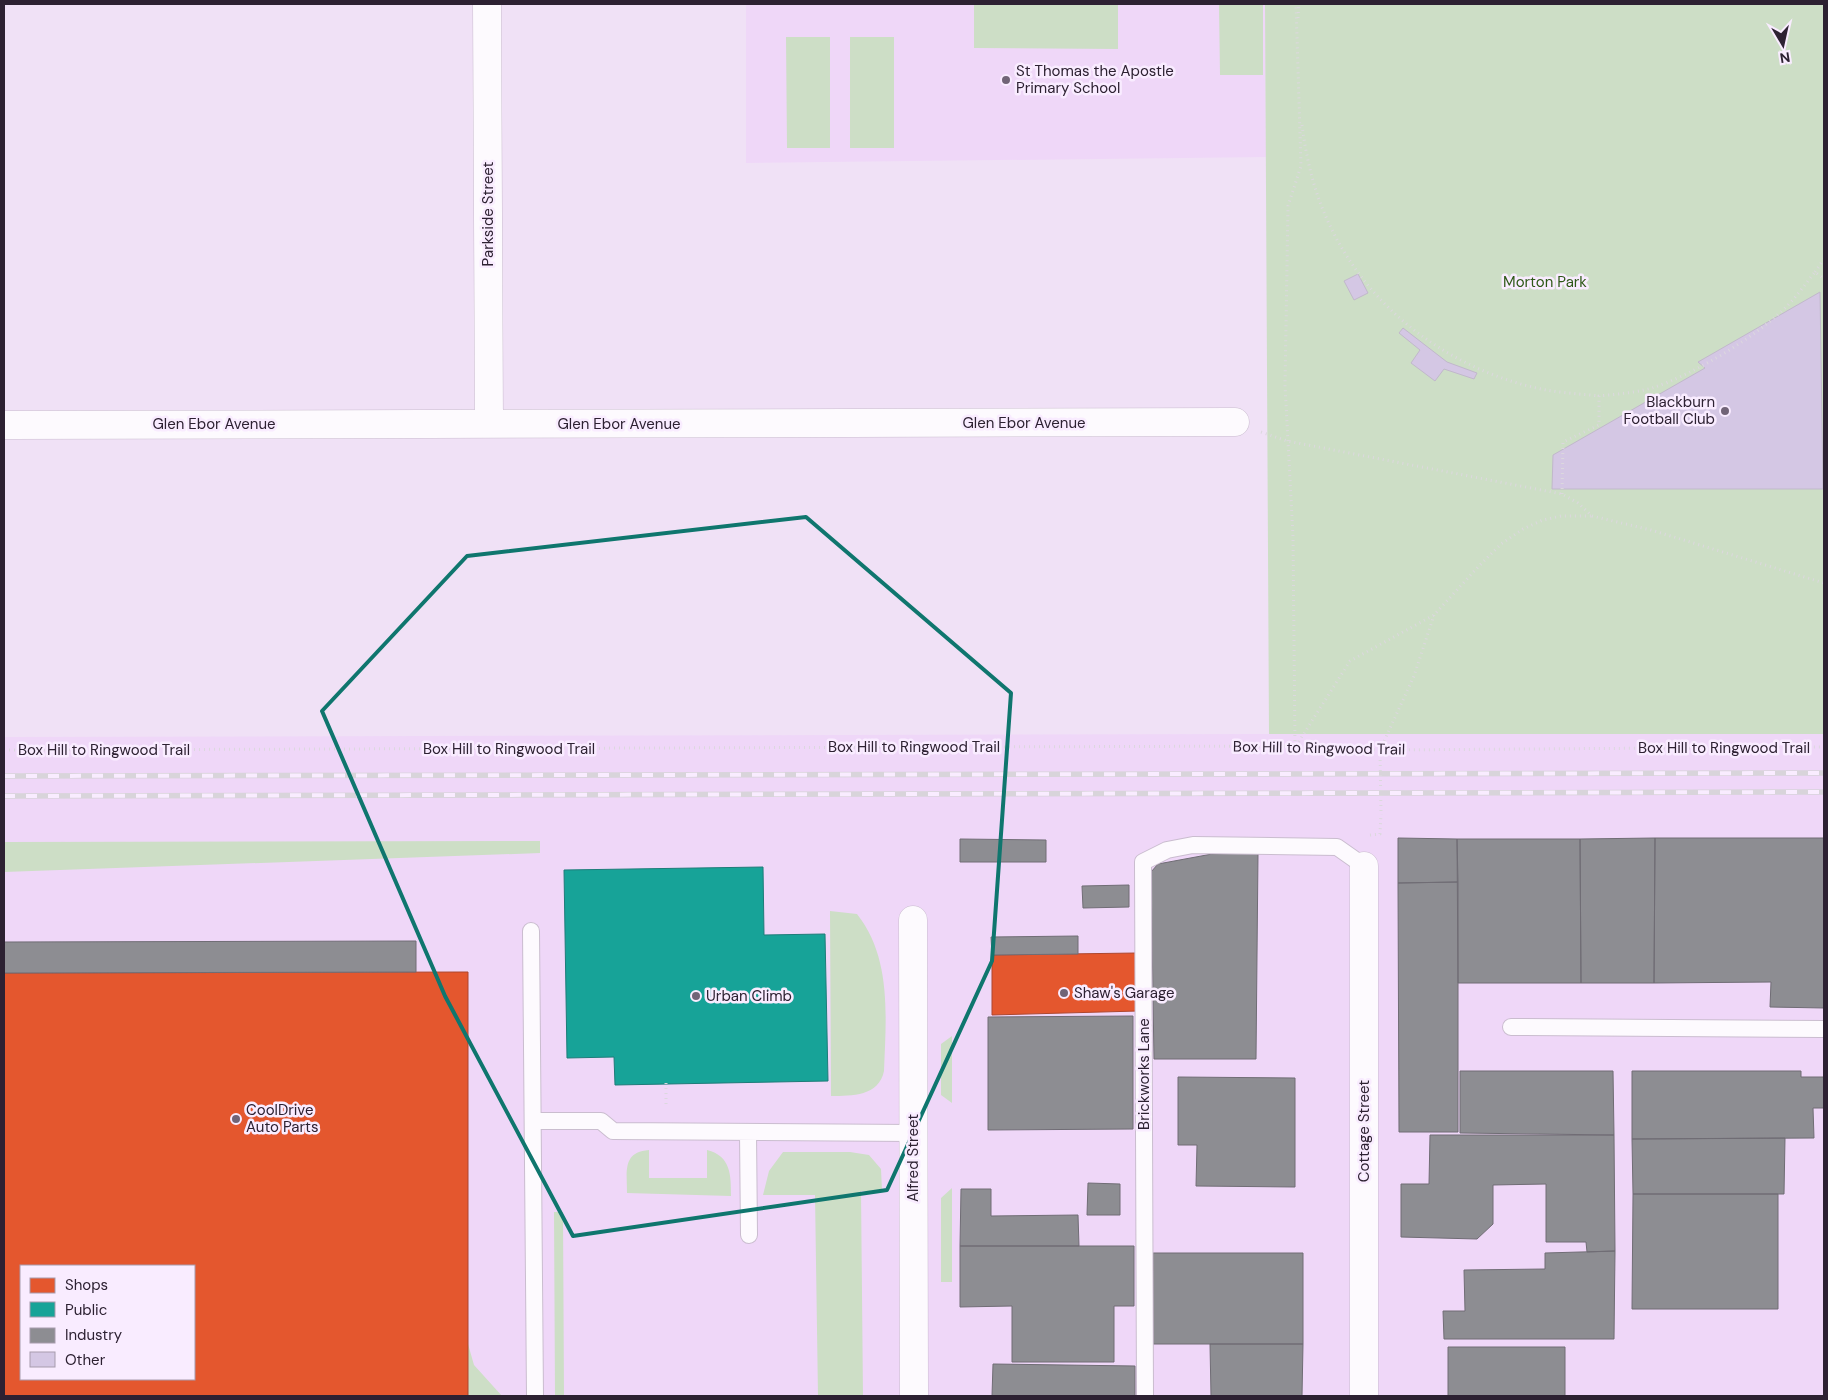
<svg xmlns="http://www.w3.org/2000/svg" width="1828" height="1400" font-family="'DM Sans',sans-serif">
<style>
.built{fill:#efd7f8;fill-rule:evenodd}
.green{fill:#cddec6}
.shops{fill:#e4572e;stroke:#ad472f;fill-rule:evenodd}
.public{fill:#17a398;stroke:#1e7c79}
.industry{fill:#8d8d92;stroke:#706d75}
.building{fill:#d4c7e4;stroke:#c1b8cb}
.lines{fill:none;stroke-linecap:round;stroke-linejoin:round}
.service-casing{stroke:#cabdcf;stroke-width:18}
.minor-casing{stroke:#cabdcf;stroke-width:29}
.path{stroke:#dcd8de;stroke-width:3;stroke-dasharray:1 4;stroke-linecap:butt}
.service{stroke:#fdfafe;stroke-width:16}
.minor{stroke:#fdfafe;stroke-width:28}
.rail-casing{stroke:#d8d4da;stroke-width:5.5}
.rail{stroke:#f9ecff;stroke-width:4;stroke-dasharray:11;stroke-linecap:butt}
.path-bridge{stroke:#dcd8de;stroke-width:3;stroke-dasharray:1 4;stroke-linecap:butt}
.marked{fill:none;stroke:#0f766e;stroke-width:4;stroke-linejoin:round}
.poi-dot{fill:#716477;stroke:#f9ecff;stroke-width:2}
.labels{text-anchor:middle;stroke-width:5;stroke-linejoin:round;paint-order:stroke}
.poi-label{font-size:15px;fill:#2d2132;stroke:#f9ecff;text-anchor:start}
.street-label{font-size:15px;fill:#2d2132;stroke:#f9ecff}
.park-label{font-size:15px;fill:#2d5816;stroke:#f9ecff}
</style>
<rect width="100%" height="100%" fill="#f0e1f6"/>
<path class="built" d="M 746,4 L 1265,4 L 1266,157 L 746,163 Z
M 1269,734 L 1824,734 L 1824,1396 L 4,1396 L 4,737 ZM 21,1266 L 194,1266 L 194,1379 L 21,1379 Z"/>
<path class="green" d="M 974,4 L 1118,4 L 1118,49 L 974,48 Z
M 1219,4 L 1263,4 L 1263,75 L 1220,75 Z
M 1265,4 L 1824,4 L 1824,734 L 1269,734 Z
M 786,37 L 830,37 L 830,148 L 787,148 Z
M 850,37 L 894,37 L 894,148 L 850,148 Z
M 540,841 L 540,853 L 4,872 L 4,842 Z
M 830,911 L 857,914 C 892,958 886,1018 884,1071 C 879,1096 852,1096 831,1096 Z
M 952,1036 L 952,1103 L 941,1095 L 941,1044 Z
M 649,1150 L 649,1178 L 707,1178 L 707,1150 C 731,1156 731,1175 731,1196 L 627,1193 C 627,1172 622,1152 649,1150 Z
M 783,1152 L 850,1152 L 869,1155 L 881,1169 L 882,1191 L 861,1191 L 863,1396 L 818,1396 L 815,1195 L 763,1195 L 769,1171 Z
M 952,1188 L 952,1282 L 941,1282 L 941,1198 Z
M 554,1212 L 563,1212 L 564,1396 L 555,1396 Z
M 468,1344 L 474,1365 L 502,1396 L 468,1396 Z"/>
<path class="shops" d="M 1137,953 L 1138,1011 L 992,1015 L 992,955 Z
M 468,972 L 468,1396 L 4,1396 L 4,973 ZM 21,1266 L 194,1266 L 194,1379 L 21,1379 Z"/>
<path class="public" d="M 763,867 L 764,935 L 825,934 L 828,1081 L 615,1085 L 614,1057 L 567,1058 L 564,870 Z"/>
<path class="industry" d="M 1398,838 L 1457,839 L 1458,882 L 1398,883 Z
M 1655,838 L 1654,983 L 1581,983 L 1580,839 Z
M 1655,838 L 1824,838 L 1824,1008 L 1770,1007 L 1771,982 L 1654,983 Z
M 960,839 L 1046,840 L 1046,862 L 960,862 Z
M 1457,839 L 1580,839 L 1581,983 L 1458,983 Z
M 1258,853 L 1256,1059 L 1154,1059 L 1151,872 L 1158,864 L 1212,854 Z
M 1458,882 L 1458,1132 L 1399,1132 L 1398,883 Z
M 1129,885 L 1129,907 L 1083,908 L 1082,886 Z
M 1078,936 L 1078,954 L 992,955 L 991,937 Z
M 416,941 L 416,972 L 4,973 L 4,942 Z
M 1133,1016 L 1133,1129 L 988,1130 L 988,1017 Z
M 1460,1071 L 1613,1071 L 1614,1135 L 1460,1133 Z
M 1632,1071 L 1801,1071 L 1801,1077 L 1824,1077 L 1824,1108 L 1813,1108 L 1814,1138 L 1632,1139 Z
M 1178,1077 L 1295,1078 L 1295,1187 L 1196,1186 L 1197,1145 L 1178,1145 Z
M 1430,1135 L 1614,1135 L 1615,1251 L 1587,1252 L 1586,1242 L 1546,1242 L 1546,1184 L 1493,1185 L 1493,1224 L 1477,1239 L 1401,1237 L 1401,1184 L 1429,1184 Z
M 1785,1138 L 1784,1194 L 1633,1194 L 1632,1139 Z
M 1088,1183 L 1120,1184 L 1120,1215 L 1087,1215 Z
M 961,1189 L 991,1189 L 991,1216 L 1078,1215 L 1079,1246 L 960,1246 Z
M 1633,1194 L 1778,1194 L 1778,1309 L 1632,1309 Z
M 960,1246 L 1134,1246 L 1134,1306 L 1114,1306 L 1114,1362 L 1012,1362 L 1012,1306 L 960,1307 Z
M 1615,1251 L 1614,1339 L 1444,1339 L 1443,1311 L 1465,1311 L 1464,1270 L 1545,1269 L 1545,1253 Z
M 1153,1253 L 1303,1253 L 1303,1344 L 1153,1344 Z
M 1210,1344 L 1303,1344 L 1302,1396 L 1211,1396 Z
M 1448,1347 L 1565,1347 L 1565,1396 L 1448,1396 Z
M 993,1364 L 1135,1366 L 1135,1396 L 992,1396 Z"/>
<path class="building" d="M 1358,274 L 1368,293 L 1354,300 L 1344,281 Z
M 1820,292 L 1823,489 L 1552,489 L 1553,455 L 1705,368 L 1698,362 Z
M 1403,328 L 1447,362 L 1477,373 L 1474,379 L 1444,369 L 1435,381 L 1411,363 L 1420,350 L 1399,333 Z"/>
<g class="lines">
<g class="service-casing">
<path id="service" d="M 531,931 L 535,1396
M 1511,1027 L 1824,1029
M 533,1121 L 601,1121 L 613,1131 L 913,1133
M 748,1133 L 749,1235
M 1145,1396 L 1143,862 L 1167,850 L 1193,845 L 1337,847 L 1364,866"/>
</g>
<g class="minor-casing">
<path id="minor" d="M 487,4 L 489,424
M 4,425 L 1235,422
M 913,920 L 914,1396
M 1364,1396 L 1364,866"/>
</g>
<path class="path" d="M 1298,18 L 1299,4
M 1302,125 C 1306,156 1313,188 1326,217 C 1365,307 1449,371 1546,390 C 1563,393 1581,394 1599,396
M 1815,272 L 1824,259
M 1261,432 L 1287,441 L 1562,494 L 1578,503 L 1592,516 L 1651,530 L 1824,583
M 1562,494 L 1563,442 L 1599,425 L 1599,396 C 1617,394 1634,393 1652,388 C 1693,375 1758,336 1788,305 C 1798,295 1806,283 1815,272 L 1824,279
M 1295,746 L 1293,536 L 1285,385 L 1288,206 L 1301,166 L 1296,4
M 1296,746 L 1350,661 L 1434,615 L 1478,567 L 1501,544 L 1523,529 L 1543,520 L 1561,516 L 1591,516
M 4,750 L 1295,746 L 1380,750 L 1824,747
M 1380,750 L 1414,676 L 1434,615
M 1370,835 L 1380,834 L 1381,814
M 666,1083 L 666,1107"/>
<use href="#service" class="service"/>
<use href="#minor" class="minor"/>
<g class="rail-casing">
<path id="rail" d="M 4,776 L 1824,773
M 4,796 L 1824,792"/>
</g>
<use href="#rail" class="rail"/>
<path class="path-bridge" d="M 1380,750 L 1381,814"/>
</g>
<path class="marked" d="M 806,517 L 1011,693 L 992,961 L 887,1190 L 573,1236 L 445,996 L 322,711 L 467,556 Z"/>
<g class="poi-dot">
<circle cx="1006" cy="80" r="5"/>
<circle cx="1725" cy="411" r="5"/>
<circle cx="1064" cy="993" r="5"/>
<circle cx="696" cy="996" r="5"/>
<circle cx="236" cy="1119" r="5"/>
</g>
<g class="labels">
<g class="poi-label">
<text x="1016" y="76">St Thomas the Apostle<tspan x="1016" dy="17">Primary School</tspan></text>
<text x="1715" y="407" text-anchor="end">Blackburn<tspan x="1715" dy="17">Football Club</tspan></text>
<text x="1074" y="998">Shaw's Garage</text>
<text x="706" y="1001">Urban Climb</text>
<text x="246" y="1115">CoolDrive<tspan x="246" dy="17">Auto Parts</tspan></text>
</g>
<g class="street-label">
<text transform="translate(488 214) rotate(-90)" y="5">Parkside Street</text>
<text x="1024" y="428">Glen Ebor Avenue</text>
<text x="214" y="429">Glen Ebor Avenue</text>
<text x="619" y="429">Glen Ebor Avenue</text>
<text x="914" y="752">Box Hill to Ringwood Trail</text>
<text transform="translate(1319 748) rotate(1)" y="5">Box Hill to Ringwood Trail</text>
<text x="1724" y="753">Box Hill to Ringwood Trail</text>
<text x="509" y="754">Box Hill to Ringwood Trail</text>
<text x="104" y="755">Box Hill to Ringwood Trail</text>
<text transform="translate(1144 1074) rotate(-90)" y="5">Brickworks Lane</text>
<text transform="translate(1364 1131) rotate(-90)" y="5">Cottage Street</text>
<text transform="translate(913 1158) rotate(-90)" y="5">Alfred Street</text>
</g>
<g class="park-label">
<text x="1545" y="287">Morton Park</text>
</g>
</g>
<rect width="1828" height="1400" fill="none" stroke="#2d2132" stroke-width="10"/>
<rect x="20" y="1265" width="175" height="115" fill="#f9ecff" stroke="#a79bad"/>
<rect x="30" y="1278" width="25" height="15" fill="#e4572e" stroke="#a79bad"/>
<text x="65" y="1290" font-size="15" fill="#2d2132">Shops</text>
<rect x="30" y="1302" width="25" height="15" fill="#17a398" stroke="#a79bad"/>
<text x="65" y="1315" font-size="15" fill="#2d2132">Public</text>
<rect x="30" y="1328" width="25" height="15" fill="#8d8d92" stroke="#a79bad"/>
<text x="65" y="1340" font-size="15" fill="#2d2132">Industry</text>
<rect x="30" y="1352" width="25" height="15" fill="#d4c7e4" stroke="#a79bad"/>
<text x="65" y="1365" font-size="15" fill="#2d2132">Other</text>
<g transform="translate(1783 45) rotate(171)" stroke="#f9ecff" stroke-width="4" paint-order="stroke">
<path d="M0-4L9 19L0 12L-9 19Z" fill="#2d2132"/>
<text y="-8" font-size="14" font-weight="bold" text-anchor="middle" fill="#2d2132">N</text>
</g>
</svg>
